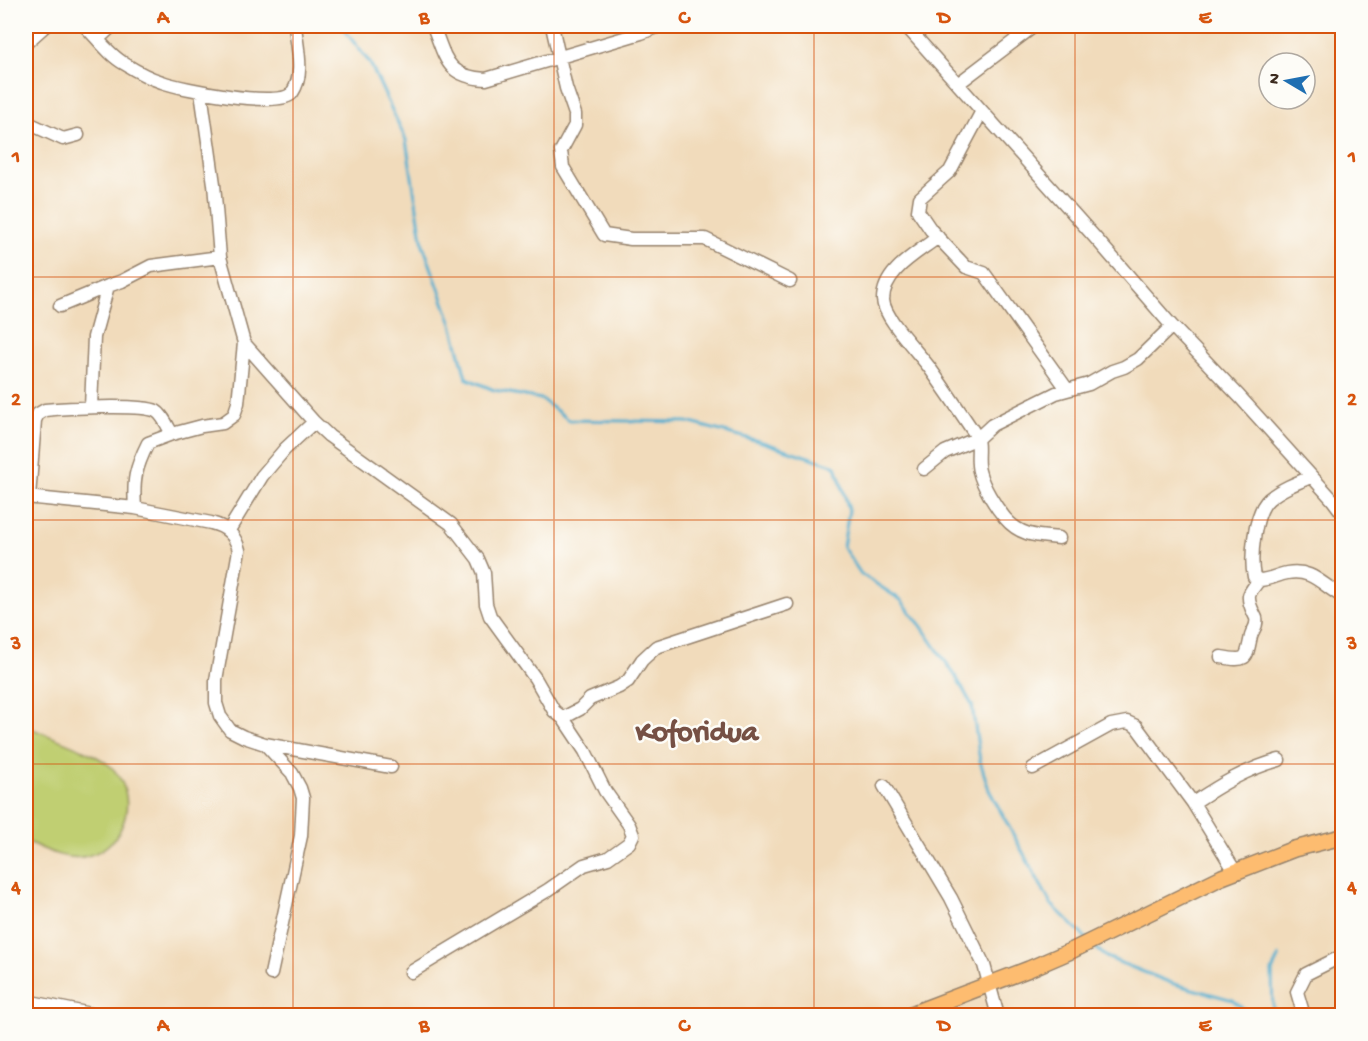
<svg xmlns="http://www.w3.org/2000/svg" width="1368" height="1041" font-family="'Gochi Hand',sans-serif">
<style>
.grass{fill:#c0cf72;stroke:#7e7c48;stroke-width:1.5}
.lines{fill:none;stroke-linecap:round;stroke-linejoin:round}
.stream{stroke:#51aecf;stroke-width:3}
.minor-casing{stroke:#96826c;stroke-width:15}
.major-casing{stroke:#96826c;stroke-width:18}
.minor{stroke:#fff;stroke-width:12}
.major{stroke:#fdbc6f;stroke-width:15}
.grid{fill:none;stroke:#d7540e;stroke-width:1.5;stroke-opacity:0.55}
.labels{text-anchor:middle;stroke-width:5;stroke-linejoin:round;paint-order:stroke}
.town-label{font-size:30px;font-weight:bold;fill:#765044;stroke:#fdfcf7}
.neatline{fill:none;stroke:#d7540e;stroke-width:2}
.grid-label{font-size:20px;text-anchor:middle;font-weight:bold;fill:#d7540e}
</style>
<rect width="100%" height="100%" fill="#fdfcf7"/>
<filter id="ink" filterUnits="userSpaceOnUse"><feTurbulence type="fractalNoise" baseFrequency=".0167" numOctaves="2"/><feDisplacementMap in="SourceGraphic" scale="12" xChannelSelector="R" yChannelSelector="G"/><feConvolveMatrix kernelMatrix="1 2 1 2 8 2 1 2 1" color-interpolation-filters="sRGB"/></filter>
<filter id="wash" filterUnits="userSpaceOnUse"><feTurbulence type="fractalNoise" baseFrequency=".008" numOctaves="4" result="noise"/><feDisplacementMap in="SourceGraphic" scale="24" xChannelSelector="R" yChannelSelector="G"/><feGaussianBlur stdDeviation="1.35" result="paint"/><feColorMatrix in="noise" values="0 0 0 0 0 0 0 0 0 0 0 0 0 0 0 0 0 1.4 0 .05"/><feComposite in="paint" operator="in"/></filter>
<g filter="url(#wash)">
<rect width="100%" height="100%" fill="#f1dbbb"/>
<path class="grass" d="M 26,726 C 47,736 93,751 109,765 C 141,793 127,846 87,856 C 66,862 44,849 26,841 Z"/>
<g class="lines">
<path class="stream" d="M 341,26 L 370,63 L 406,140 L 423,245 L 452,324 L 466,378 L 494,390 L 541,399 L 569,420 L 687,422 L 762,442 L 836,466 L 849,510 L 843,547 L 861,574 L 901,600 L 922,627 L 956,677 L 972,705 L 980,761 L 989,790 L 1051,904 L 1087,939
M 1094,946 L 1106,957 L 1174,984 L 1233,1000 L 1252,1016
M 1273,1016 L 1272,971 L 1279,956"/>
</g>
</g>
<g filter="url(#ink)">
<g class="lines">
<g class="minor-casing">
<path id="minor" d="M 85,26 C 97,38 110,56 125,64 C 136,71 149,78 162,82 C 181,89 281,109 292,93 C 305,75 297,46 295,26
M 433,26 C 446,58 446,77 486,79 L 641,33 L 660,26
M 552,26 L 566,88 L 575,114 L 575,125 L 561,151 L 563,167 L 604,235 L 631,239 L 705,239 L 790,281
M 906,26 L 1099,242 L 1172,326 L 1239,396 L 1332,499 L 1341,511 L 1342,511
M 98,39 L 112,26
M 26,43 L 45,26
M 959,83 L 1034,26
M 201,92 L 214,184 L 220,257 L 244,343 L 314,422 L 329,436 L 451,524 L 478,559 L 484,573 L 486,604 L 490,616 L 535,678 L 554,711 L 563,718 L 585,751 L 605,791 L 629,825 L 633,835 L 629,843 L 608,858 L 584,865 L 548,890 L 411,972
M 982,111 L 950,171 L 920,198 L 918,211 L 931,230 L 966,267 L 984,273 L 1067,389
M 26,122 L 63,139 L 78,135
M 938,237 C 918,253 883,270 883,300 C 884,318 918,352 929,367 C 944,388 959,410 973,431 C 982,443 975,457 979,471 C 983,487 995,506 1005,518 C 1020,536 1037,536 1059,538
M 60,306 L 108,286
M 91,407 L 94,337 L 108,286 L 122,281 L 151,266 L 220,257
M 924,469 L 945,452 L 978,438 L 992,425 L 1056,393 L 1089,384 L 1112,371 L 1124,367 L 1138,359 L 1172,326
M 26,497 L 135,508 L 211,523 C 227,527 235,535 239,550 L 216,680 L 216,703 L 220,716 L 230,730 L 244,737 L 265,744 L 391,767
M 29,497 L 35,420 L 38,414 L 45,410 C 64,408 141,404 156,411 C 163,415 168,427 172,434
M 135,508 C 133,480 135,469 148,443 L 172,434 L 202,426 L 223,423 L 234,415 L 238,403 L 244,343
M 229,530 L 262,476 L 285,449 L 314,422
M 1259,580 L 1254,577 C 1250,559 1254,512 1269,499 C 1281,489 1296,483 1311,477
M 1221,657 C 1248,662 1246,659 1251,636 C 1253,629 1258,626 1256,618 C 1253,611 1248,604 1249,596 C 1250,590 1256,585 1259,580 C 1269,580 1277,575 1287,573 C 1312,568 1323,586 1342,596
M 563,718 L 580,709 L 590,699 L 619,687 L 628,681 L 642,660 L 656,647 L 787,604
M 265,744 L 292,773 L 300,788 L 303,798 L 301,836 L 271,974
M 1033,768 L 1111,725 L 1127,722 L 1136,726 L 1193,803 L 1236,873
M 884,786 L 951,898 L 984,965 L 998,1016
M 1193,803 C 1220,785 1246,769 1279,760
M 26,1001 L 101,1016
M 1304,1016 L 1297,992 L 1306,974 L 1342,956"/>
</g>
<g class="major-casing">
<path id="major" d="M 906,1016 L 1029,969 L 1073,950 L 1222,877 L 1294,849 L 1342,837"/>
</g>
<use href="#minor" class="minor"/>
<use href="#major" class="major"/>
</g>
</g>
<path class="grid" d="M 293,26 L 293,1016M 554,26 L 554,1016M 814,26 L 814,1016M 1075,26 L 1075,1016M 26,277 L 1342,277M 26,520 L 1342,520M 26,764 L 1342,764"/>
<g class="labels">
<g class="town-label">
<text x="697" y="740">Koforidua</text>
</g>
</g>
<rect width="1368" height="1041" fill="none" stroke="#fdfcf7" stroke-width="66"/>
<g transform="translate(1287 81) rotate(280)"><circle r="28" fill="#fdfcf7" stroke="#afa8a0" stroke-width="1.5"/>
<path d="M0-4.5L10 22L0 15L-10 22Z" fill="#1f6fb2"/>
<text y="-9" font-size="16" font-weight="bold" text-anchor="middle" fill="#3b2a1e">N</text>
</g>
<rect x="33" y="33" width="1302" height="975" class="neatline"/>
<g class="grid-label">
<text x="163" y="23">A</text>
<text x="424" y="23">B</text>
<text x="684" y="23">C</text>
<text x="944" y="23">D</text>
<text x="1205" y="23">E</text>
<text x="16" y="162">1</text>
<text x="1352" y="162">1</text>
<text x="16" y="405">2</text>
<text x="1352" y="405">2</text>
<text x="16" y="649">3</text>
<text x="1352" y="649">3</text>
<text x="16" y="893">4</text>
<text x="1352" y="893">4</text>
<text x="163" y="1031">A</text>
<text x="424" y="1031">B</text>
<text x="684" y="1031">C</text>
<text x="944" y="1031">D</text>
<text x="1205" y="1031">E</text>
</g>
</svg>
